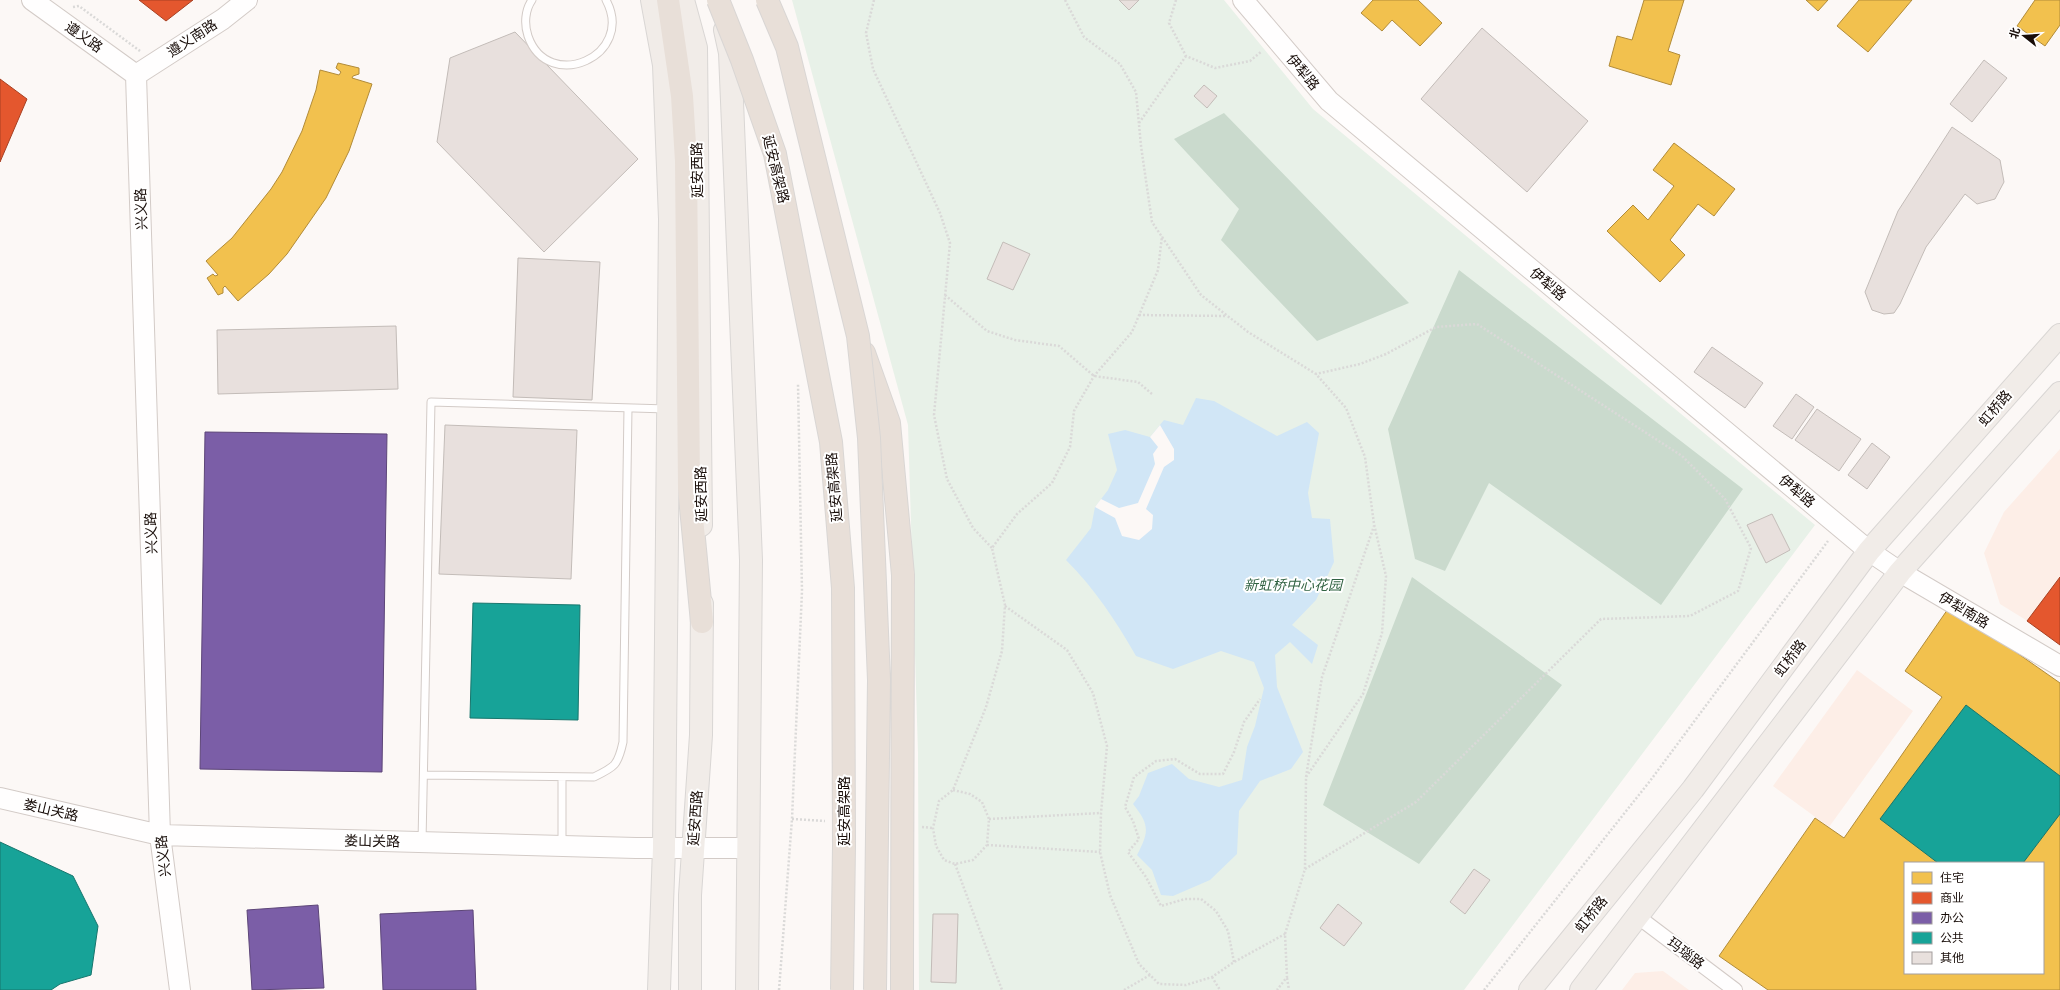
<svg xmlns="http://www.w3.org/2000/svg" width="2060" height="990" font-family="Bitter,'Noto Sans SC',serif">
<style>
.built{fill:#fdeee7}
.green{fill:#e8f1e8}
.forest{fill:#cadacd}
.water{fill:#d1e6f6}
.pier{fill:#fcf8f6}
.homes{fill:#f2c14e;stroke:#b18b39;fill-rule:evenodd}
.shops{fill:#e4572e;stroke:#a74123}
.offices{fill:#7b5ea7;stroke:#5d4678}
.public{fill:#17a398;stroke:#17766d}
.building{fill:#e8e0dd;stroke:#c3bcb8}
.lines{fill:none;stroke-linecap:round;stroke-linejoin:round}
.lane-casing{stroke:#d3cbc7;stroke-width:9}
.street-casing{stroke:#d3cbc7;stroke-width:16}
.secondary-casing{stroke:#d3cbc7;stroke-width:22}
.primary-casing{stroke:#d9d6d4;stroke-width:24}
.highway-casing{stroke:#d9d6d4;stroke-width:24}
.path{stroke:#dad9d8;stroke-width:2.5;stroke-dasharray:2 2;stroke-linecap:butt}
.lane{stroke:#fffefe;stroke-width:7}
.street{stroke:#fffefe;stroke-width:14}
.secondary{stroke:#fffefe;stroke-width:20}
.primary{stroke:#f1ece8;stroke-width:22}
.highway{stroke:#e8dfd8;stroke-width:22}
.highway-bridge-casing{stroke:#d9d6d4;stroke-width:24;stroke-linecap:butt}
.highway-bridge{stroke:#e8dfd8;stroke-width:22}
.labels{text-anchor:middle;stroke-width:4;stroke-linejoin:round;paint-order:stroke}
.street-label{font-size:14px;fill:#180d09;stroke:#fff}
.park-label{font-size:14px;font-style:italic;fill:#326343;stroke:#fff}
</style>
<rect width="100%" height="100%" fill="#fcf8f6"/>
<path class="built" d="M 2060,449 L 2060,641 L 2000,604 L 1984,553 L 2004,512 Z
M 1857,670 L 1913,711 L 1829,827 L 1773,786 Z
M 1663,971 L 1689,990 L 1622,990 L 1635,973 Z"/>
<path class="green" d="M 792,0 L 1224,0 L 1313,109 L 1815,525 L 1464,990 L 919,990 L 918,753 L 908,425 Z"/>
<path class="forest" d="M 1224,113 L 1409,303 L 1317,341 L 1221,240 L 1239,209 L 1174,139 Z
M 1459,270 L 1743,489 L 1661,605 L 1489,483 L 1445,571 L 1415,559 L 1388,429 Z
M 1412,577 L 1562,685 L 1419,864 L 1323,805 Z"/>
<path class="water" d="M 1196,398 L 1214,401 L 1277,436 L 1307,422 L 1319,433 L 1308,493 L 1312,518 L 1330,519 L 1334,562 L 1316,600 L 1292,625 L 1318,645 L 1312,664 L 1290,642 L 1275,655 L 1277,687 L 1303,752 L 1291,769 L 1260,781 L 1239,811 L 1237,854 L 1210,880 L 1173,896 L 1161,895 L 1152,870 L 1137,855 C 1149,832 1150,825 1133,804 L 1139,796 L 1148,773 L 1172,764 L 1189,779 L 1219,787 L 1242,780 L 1247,747 L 1255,726 L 1264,688 L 1254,662 L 1221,651 L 1173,669 L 1136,656 C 1116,621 1095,589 1066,560 L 1091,528 L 1095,507 L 1108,490 L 1117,470 L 1108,434 L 1125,430 L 1150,437 L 1164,420 L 1183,425 Z"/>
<path class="pier" d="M 1160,425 L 1174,449 L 1174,460 L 1164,467 L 1146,509 L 1153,515 L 1152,529 L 1139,540 L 1122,536 L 1115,518 L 1095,507 L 1101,499 L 1119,508 L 1138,503 L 1155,464 L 1153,454 L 1158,447 L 1150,437 Z"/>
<path class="homes" d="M 1373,0 L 1418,0 L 1442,23 L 1420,46 L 1392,20 L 1382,31 L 1361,13 Z
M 1644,0 L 1684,0 L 1668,51 L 1680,55 L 1671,85 L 1609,66 L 1617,36 L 1632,40 Z
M 1806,0 L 1828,0 L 1818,11 Z
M 1859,0 L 1912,0 L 1868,52 L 1837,26 Z
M 2035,0 L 2060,0 L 2060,25 L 2045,46 L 2017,26 Z
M 338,63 L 359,68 L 359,74 L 353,76 L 352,78 L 372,84 L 349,151 L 326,198 L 287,254 L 269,274 L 254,287 L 238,301 L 225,286 L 223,288 L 223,293 L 218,295 L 207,278 L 213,274 L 215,276 L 218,275 L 206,261 L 232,238 L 271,189 L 282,172 L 302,131 L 316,90 L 320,70 L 339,75 L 341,72 L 336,68 Z
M 1674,143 L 1735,189 L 1714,216 L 1698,204 L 1670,240 L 1685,255 L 1660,282 L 1607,231 L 1633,205 L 1648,220 L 1674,186 L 1653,170 Z
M 1950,606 L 2060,683 L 2060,990 L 1768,990 L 1719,956 L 1815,818 L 1844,838 L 1942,697 L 1905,671 ZM 1905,863 L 2043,863 L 2043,973 L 1905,973 Z"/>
<path class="shops" d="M 139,0 L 193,0 L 166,21 Z
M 0,79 L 27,99 L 0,162 Z
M 2060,577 L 2060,645 L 2027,621 Z"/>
<path class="offices" d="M 205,432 L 387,434 L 382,772 L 200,769 Z
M 318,905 L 324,988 L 252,990 L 247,910 Z
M 473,910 L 476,990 L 383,990 L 380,914 Z"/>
<path class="public" d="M 473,603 L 580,605 L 578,720 L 470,718 Z
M 1966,705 L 2060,776 L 2060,814 L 2023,863 L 1938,863 L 1880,819 Z
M 0,842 L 73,876 L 98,926 L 91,975 L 60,984 L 51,990 L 0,990 Z"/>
<path class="building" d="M 1119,0 L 1139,0 L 1129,10 Z
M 1482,28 L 1588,121 L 1527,192 L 1421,99 Z
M 515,32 L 638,159 L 544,252 L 437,142 L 450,58 Z
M 1984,60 L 2007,78 L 1972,122 L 1950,104 Z
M 1204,85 L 1217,96 L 1207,108 L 1194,96 Z
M 1952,127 L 2000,160 L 2004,182 L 1995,199 L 1977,204 L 1965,194 L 1926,247 L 1900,304 L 1894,313 L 1884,314 L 1872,310 L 1865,292 L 1898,211 Z
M 1003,242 L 1030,254 L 1013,290 L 987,279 Z
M 518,258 L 600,262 L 592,400 L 513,397 Z
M 396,326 L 398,389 L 218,394 L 217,330 Z
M 1712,347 L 1763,383 L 1745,408 L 1694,372 Z
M 1796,394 L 1814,407 L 1792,439 L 1773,426 Z
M 1817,409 L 1861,439 L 1839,471 L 1795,440 Z
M 445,425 L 577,430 L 571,579 L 439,574 Z
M 1872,443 L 1890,457 L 1867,489 L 1848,475 Z
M 1772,514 L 1790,550 L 1766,563 L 1747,525 Z
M 1474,869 L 1490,880 L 1465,914 L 1450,902 Z
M 1338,904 L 1362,923 L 1344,946 L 1320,928 Z
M 933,914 L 958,914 L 956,983 L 931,982 Z"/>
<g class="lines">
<g class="lane-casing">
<path id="lane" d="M 532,0 C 525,10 524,24 528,36 C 548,94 636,56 606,0
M 425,775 L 594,777 C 615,767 618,765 623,742 L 628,408
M 422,842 L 431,402 L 667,409
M 562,845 L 562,777"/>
</g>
<g class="street-casing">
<path id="street" d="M 1637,916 L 1735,990"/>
</g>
<g class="secondary-casing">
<path id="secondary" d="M 32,0 L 136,75
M 1243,0 L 1329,101 L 1869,551 L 1900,572 L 2060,666
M 136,75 L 160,835 L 180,990
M 136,75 L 223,19 L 247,0
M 0,798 L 160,835 L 636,848 L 748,848"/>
</g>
<g class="primary-casing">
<path id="primary" d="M 652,0 L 664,65 L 670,219 L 664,848 L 659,990
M 683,0 L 696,48 L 701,525
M 725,30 L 730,53 L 751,560 L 747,990
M 690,990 L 690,895 L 701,735 L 702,604
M 1530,990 L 1693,789 L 1869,551 L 2060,335
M 1581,990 L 1900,572 L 2060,393"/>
</g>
<g class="highway-casing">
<path id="highway" d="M 668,0 L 682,96 L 686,161 L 689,487 L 702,622
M 864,353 L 889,423 L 903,575
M 902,964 L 902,990"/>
</g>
<path class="path" d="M 874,0 L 866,33 L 873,69 L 940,213 L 950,243 L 934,415 L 947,479 L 973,528 L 992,548
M 1065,0 L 1084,37 L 1120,64 L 1136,92 L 1141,146 L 1152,222 L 1201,295 L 1248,332 L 1316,374 L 1346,408 L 1365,457 L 1374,524 L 1386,576 L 1382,633 L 1363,694 L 1306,777 L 1305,869 L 1285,934 L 1287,977 L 1277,990
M 1176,0 L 1169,23 L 1186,56 L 1215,68 L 1250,61 L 1262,51
M 73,7 L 79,6 L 140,51
M 1139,123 L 1186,56
M 945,295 L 987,331 L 1015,340 L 1059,346 L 1094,376 L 1138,382 L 1152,394
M 1139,315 L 1227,316
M 1005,606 L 1067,650 L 1093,693 L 1107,746 L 1101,813 L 1100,852 L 1110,895 L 1139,964 L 1159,984 L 1186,985 L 1212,977 L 1234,962 L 1285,934
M 1306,777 L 1322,677 L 1374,526
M 953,790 L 970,794 L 982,802 L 989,819 L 987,845 L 973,860 L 955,864 L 944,860 L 936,846 L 933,828 L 939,801 L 953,790 L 986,707 L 1002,651 L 1005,605 L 992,548 L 1017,514 L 1052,483 L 1070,447 L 1074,411 L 1094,376 L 1132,332 L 1158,270 L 1162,236
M 792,819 L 825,821
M 989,819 L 1101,813
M 922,827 L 933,828
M 987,845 L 1100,852
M 955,864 L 1002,990
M 1305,869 L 1416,802 L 1601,619 L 1690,616 L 1738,591 L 1751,548 L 1725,499 L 1682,456 L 1477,324 L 1436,327 L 1386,354 L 1360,364 L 1316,374
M 1234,962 L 1228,931 L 1216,911 L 1201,899 L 1185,899 L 1161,906 L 1146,877 L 1128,852 L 1139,839 L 1133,821 L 1125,807 L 1134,777 L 1156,761 L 1175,759 L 1200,774 L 1223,774 L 1234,752 L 1244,722 L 1260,699
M 1212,977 L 1220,990
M 1287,978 L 1289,990
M 779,990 L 792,819 L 802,591 L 798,384
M 1124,990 L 1150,975
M 1484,990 L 1650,781 L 1828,541"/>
<use href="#lane" class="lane"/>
<use href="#street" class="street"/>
<use href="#secondary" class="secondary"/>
<use href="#primary" class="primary"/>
<use href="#highway" class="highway"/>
<g class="highway-bridge-casing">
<path id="highway-bridge" d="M 718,0 L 742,60 L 775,154 L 831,442 L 843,588 L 844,845 L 842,990
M 767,0 L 787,47 L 858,336 L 869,438 L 879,680 L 875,990
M 902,964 L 903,575"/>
</g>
<use href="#highway-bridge" class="highway-bridge"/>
</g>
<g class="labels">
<g class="street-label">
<text transform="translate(84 37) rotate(35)" y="5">遵义路</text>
<text transform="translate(192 38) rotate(-33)" y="5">遵义南路</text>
<text transform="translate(1303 72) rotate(50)" y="5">伊犁路</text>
<text transform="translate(776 169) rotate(76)" y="5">延安高架路</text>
<text transform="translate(697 170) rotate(-91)" y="5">延安西路</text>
<text transform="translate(141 209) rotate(-92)" y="5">兴义路</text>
<text transform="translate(1548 284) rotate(40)" y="5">伊犁路</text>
<text transform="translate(1995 408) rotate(-49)" y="5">虹桥路</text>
<text transform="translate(834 487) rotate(-95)" y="5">延安高架路</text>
<text transform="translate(1797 491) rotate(40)" y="5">伊犁路</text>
<text transform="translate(701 494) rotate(-91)" y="5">延安西路</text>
<text transform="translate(151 533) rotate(-92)" y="5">兴义路</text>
<text transform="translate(1964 610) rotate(31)" y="5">伊犁南路</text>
<text transform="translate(1790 658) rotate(-53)" y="5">虹桥路</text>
<text transform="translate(51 810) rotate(13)" y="5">娄山关路</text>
<text transform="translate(844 811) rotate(-90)" y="5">延安高架路</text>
<text transform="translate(695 818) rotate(-86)" y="5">延安西路</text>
<text transform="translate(372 841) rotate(1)" y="5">娄山关路</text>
<text transform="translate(163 856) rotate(-96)" y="5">兴义路</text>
<text transform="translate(1591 914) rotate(-51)" y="5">虹桥路</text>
<text transform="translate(1686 953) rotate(37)" y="5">玛瑙路</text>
</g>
<g class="park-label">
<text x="1293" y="590">新虹桥中心花园</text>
</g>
</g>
<rect x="1904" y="862" width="140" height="112" fill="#ffffff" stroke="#a39e9d"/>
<rect x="1912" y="872" width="20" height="12" fill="#f2c14e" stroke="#a39e9d"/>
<text x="1940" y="882" font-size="12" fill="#180d09">住宅</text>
<rect x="1912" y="892" width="20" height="12" fill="#e4572e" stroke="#a39e9d"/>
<text x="1940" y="902" font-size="12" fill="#180d09">商业</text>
<rect x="1912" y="912" width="20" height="12" fill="#7b5ea7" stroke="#a39e9d"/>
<text x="1940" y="922" font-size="12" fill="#180d09">办公</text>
<rect x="1912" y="932" width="20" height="12" fill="#17a398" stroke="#a39e9d"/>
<text x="1940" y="942" font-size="12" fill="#180d09">公共</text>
<rect x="1912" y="952" width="20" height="12" fill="#e8e0dd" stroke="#a39e9d"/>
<text x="1940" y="962" font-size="12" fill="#180d09">其他</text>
<g transform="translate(2024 36) rotate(287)" stroke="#ffffff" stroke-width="3" paint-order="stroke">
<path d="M0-3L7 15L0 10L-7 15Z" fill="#180d09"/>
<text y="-6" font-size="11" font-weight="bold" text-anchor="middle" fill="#180d09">北</text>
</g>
</svg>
